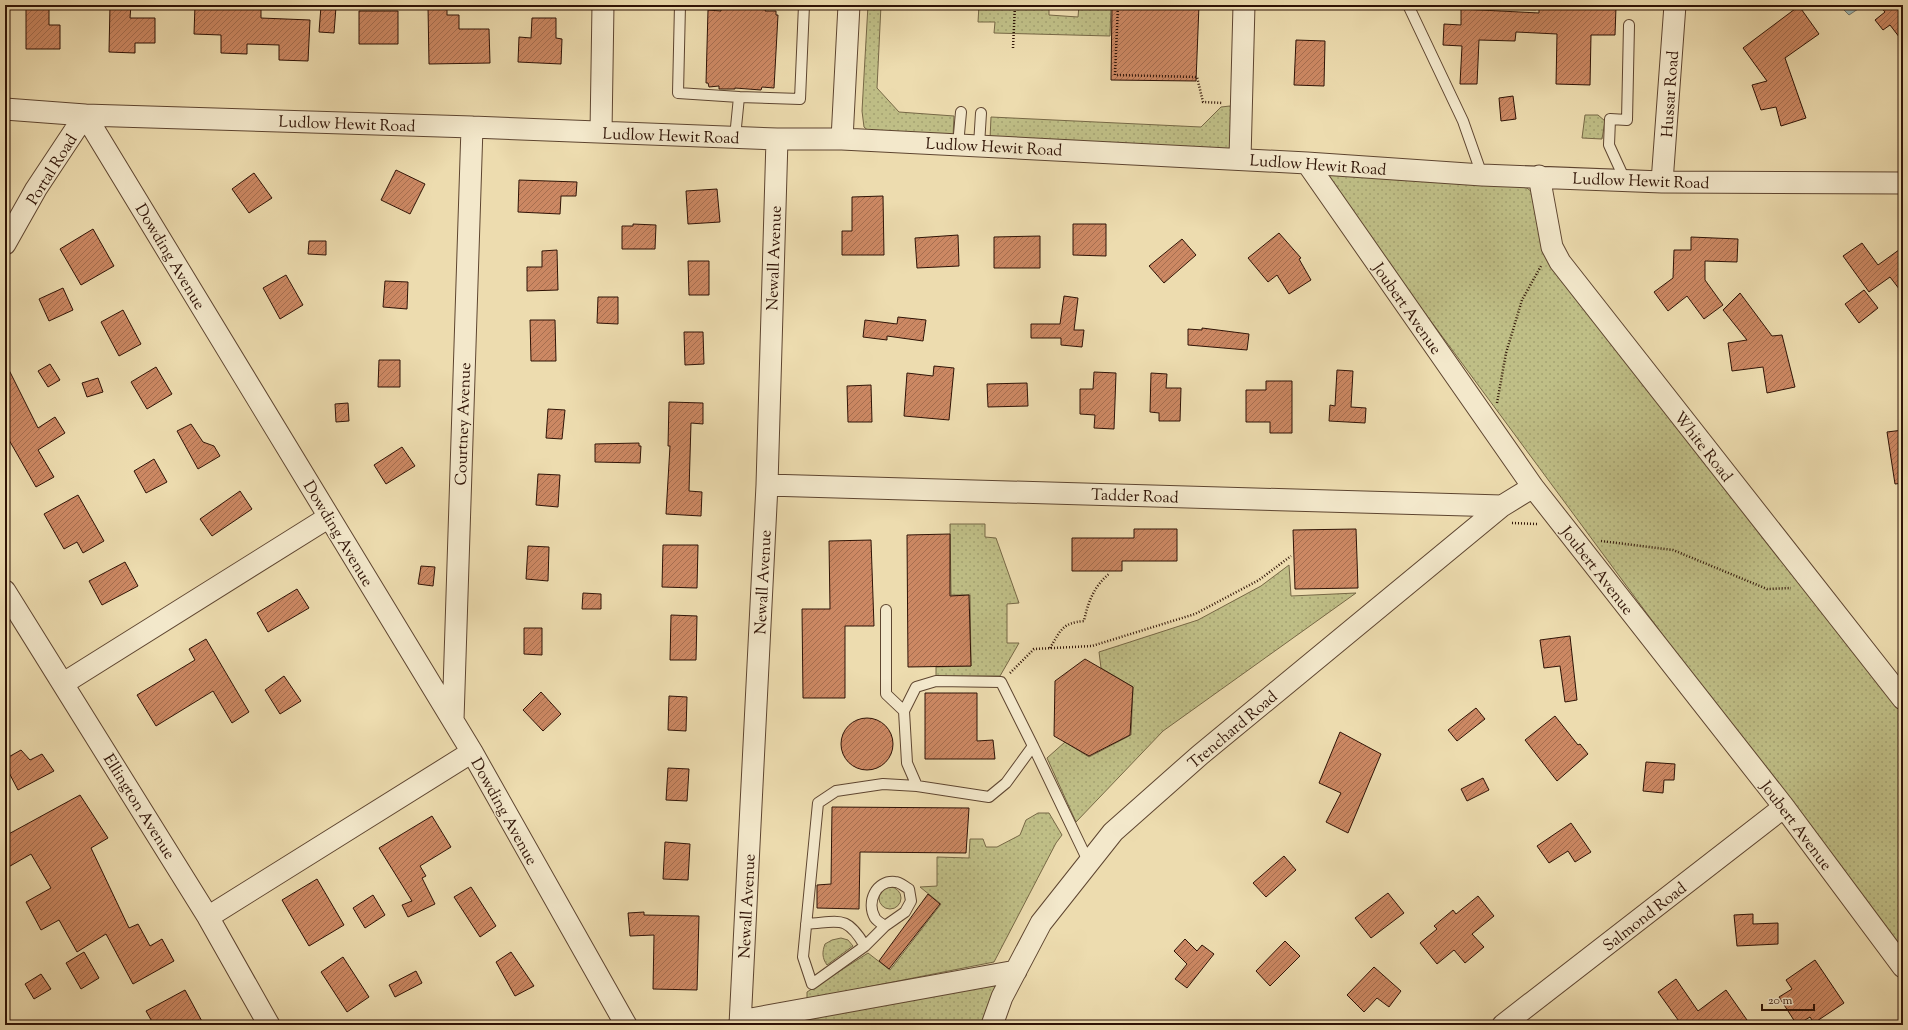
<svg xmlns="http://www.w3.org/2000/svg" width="1908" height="1030" font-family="'Sorts Mill Goudy',serif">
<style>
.grass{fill:url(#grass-dots);stroke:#776846}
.water{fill:url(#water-ripples);stroke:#71776f}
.building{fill:url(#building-hatch);stroke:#2f1306}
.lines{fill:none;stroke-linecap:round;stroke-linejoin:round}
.service-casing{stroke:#5e4530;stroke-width:12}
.minor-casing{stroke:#5e4530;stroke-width:23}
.path{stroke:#2f1306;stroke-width:2.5;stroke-dasharray:1 2;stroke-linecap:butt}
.service{stroke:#f3e8cb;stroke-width:10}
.minor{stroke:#f3e8cb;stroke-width:21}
.labels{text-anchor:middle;stroke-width:3;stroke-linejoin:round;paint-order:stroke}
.street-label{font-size:16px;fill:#2f1306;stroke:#f3e8cb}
</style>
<defs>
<pattern id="grass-dots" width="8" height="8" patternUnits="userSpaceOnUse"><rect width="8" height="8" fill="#bfbe86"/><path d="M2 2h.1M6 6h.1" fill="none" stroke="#a4a272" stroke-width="1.8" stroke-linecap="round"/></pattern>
<pattern id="water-ripples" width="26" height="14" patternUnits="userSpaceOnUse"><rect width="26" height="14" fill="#9db9b5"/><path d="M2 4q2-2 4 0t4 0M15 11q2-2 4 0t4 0" fill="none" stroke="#889e9a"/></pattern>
<pattern id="building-hatch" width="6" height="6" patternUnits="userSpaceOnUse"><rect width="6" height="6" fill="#cc8863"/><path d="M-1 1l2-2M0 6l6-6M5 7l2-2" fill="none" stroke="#a66e50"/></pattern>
</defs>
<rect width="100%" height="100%" fill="#eddcaf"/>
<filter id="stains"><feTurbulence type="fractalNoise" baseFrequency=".005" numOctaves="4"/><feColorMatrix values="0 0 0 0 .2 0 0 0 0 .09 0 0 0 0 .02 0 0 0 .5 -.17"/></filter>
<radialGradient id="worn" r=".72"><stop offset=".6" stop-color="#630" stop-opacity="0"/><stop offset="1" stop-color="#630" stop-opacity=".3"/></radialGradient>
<path class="grass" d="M 868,5 L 881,5 L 877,88 L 899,112 L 954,116 L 953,137 L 871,133 L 864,127 L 862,111 Z
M 979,5 L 1049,5 L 1049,15 L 1078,17 L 1079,5 L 1111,5 L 1110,36 L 994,33 L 995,22 L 978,22 Z
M 1429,5 L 1537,5 L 1536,10 L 1430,7 Z
M 1230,106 L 1233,118 L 1230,151 L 990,139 L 991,117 L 1201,127 L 1221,107 Z
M 1585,115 L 1598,115 L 1605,121 L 1602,139 L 1582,138 Z
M 1317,167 L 1483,181 L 1527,188 L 1538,197 L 1546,248 L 1903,707 L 1903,960 Z
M 950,524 L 985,524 L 985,537 L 996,538 L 1019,603 L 1007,604 L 1007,643 L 1019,643 L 1000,676 L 936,676 L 936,667 L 971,666 L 970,595 L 951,595 Z
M 1289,565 L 1291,596 L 1356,593 L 1163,731 L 1076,822 L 1047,758 L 1065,742 L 1089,757 L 1131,735 L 1133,687 L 1101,668 L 1099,652 L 1198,620 L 1261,586 Z
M 1038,813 L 1049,813 L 1062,835 L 1056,843 L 994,962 L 807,999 L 807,992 L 868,953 L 890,970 L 941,904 L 920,887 L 937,886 L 937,857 L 969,858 L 970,839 L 983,839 L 986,847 L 997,847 L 1020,835 L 1026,820 Z
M879 898a11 11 0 1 1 22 0a11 11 0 1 1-22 0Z
M 841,938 L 848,940 L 853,946 L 827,965 C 822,958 822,952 825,944 L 832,940 Z
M 1008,978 L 989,1025 L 759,1025 Z"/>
<path class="water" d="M 1839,5 L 1857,5 L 1858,9 L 1849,15 Z"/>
<path class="building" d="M 26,5 L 49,5 L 49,25 L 60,25 L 60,49 L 26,49 Z
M 110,5 L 131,5 L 130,18 L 155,18 L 155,43 L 135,43 L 135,53 L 109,52 Z
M 195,5 L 261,7 L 261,18 L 310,20 L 308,61 L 279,60 L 279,45 L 247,44 L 247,54 L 221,53 L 221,35 L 194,34 Z
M 1112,5 L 1199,5 L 1196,81 L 1111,80 Z
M 1539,5 L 1592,5 L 1592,7 L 1616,7 L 1615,35 L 1591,35 L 1590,85 L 1556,84 L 1557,34 L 1516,32 L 1515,41 L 1479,40 L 1477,84 L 1460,84 L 1462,46 L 1443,45 L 1444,24 L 1461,25 L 1461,9 L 1539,13 Z
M 1879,5 L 1903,5 L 1903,42 L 1890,25 L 1883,30 L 1875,20 L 1885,12 Z
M 321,6 L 336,7 L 334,33 L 319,32 Z
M 1799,6 L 1819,34 L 1785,58 L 1806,118 L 1781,126 L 1776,107 L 1761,110 L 1752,85 L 1767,81 L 1743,48 Z
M 428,7 L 447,7 L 447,15 L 459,15 L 459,29 L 489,29 L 490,63 L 429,64 Z
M 721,8 L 766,8 L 765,11 L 776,11 L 776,15 L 778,15 L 774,88 L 762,87 L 761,90 L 735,88 L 735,89 L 719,89 L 719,86 L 709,87 L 708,83 L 706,83 L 708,10 L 721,11 Z
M 359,11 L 398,11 L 398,44 L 359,44 Z
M 532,18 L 556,18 L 556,38 L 562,39 L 561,64 L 518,62 L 519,37 L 531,38 Z
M 1296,40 L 1325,41 L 1324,86 L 1294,85 Z
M 1513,96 L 1516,119 L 1501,121 L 1499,98 Z
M 396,170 L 425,184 L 410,214 L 381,200 Z
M 254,173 L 272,198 L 249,213 L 232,189 Z
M 519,180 L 577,182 L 576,196 L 561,196 L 560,214 L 518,212 Z
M 717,189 L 720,222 L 688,224 L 686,191 Z
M 883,196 L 884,255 L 842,255 L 842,231 L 852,231 L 852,197 Z
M 633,224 L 656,225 L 655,249 L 622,249 L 622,226 L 633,226 Z
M 1073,224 L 1106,224 L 1106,256 L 1073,255 Z
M 93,229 L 114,266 L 81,285 L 60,249 Z
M 1279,233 L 1301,258 L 1299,259 L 1311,280 L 1289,294 L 1277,275 L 1268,282 L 1248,258 Z
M 958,235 L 959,266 L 917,268 L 915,238 Z
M 1040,236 L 1040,268 L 994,268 L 994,237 Z
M 1691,237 L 1738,239 L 1737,262 L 1705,261 L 1705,280 L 1723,305 L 1704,319 L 1687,296 L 1668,311 L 1654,292 L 1673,278 L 1674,250 L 1691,250 Z
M 1182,239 L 1196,255 L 1164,283 L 1149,266 Z
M 309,241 L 326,241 L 326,255 L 308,254 Z
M 1862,243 L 1878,265 L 1903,247 L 1903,294 L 1890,277 L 1869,292 L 1843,256 Z
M 557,250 L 558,290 L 527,291 L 527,267 L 542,267 L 542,251 Z
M 688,261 L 709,261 L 709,295 L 689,295 Z
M 286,275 L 303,305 L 280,319 L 263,288 Z
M 385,281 L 408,282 L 407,309 L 383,307 Z
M 63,288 L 73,310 L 49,321 L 39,299 Z
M 1864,290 L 1878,308 L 1859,323 L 1845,304 Z
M 1740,293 L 1772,336 L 1782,335 L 1795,387 L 1767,393 L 1763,367 L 1732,371 L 1728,343 L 1747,340 L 1723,310 Z
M 1064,296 L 1078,298 L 1074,330 L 1084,330 L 1082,347 L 1061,345 L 1061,338 L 1031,338 L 1031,324 L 1060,324 Z
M 598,297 L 618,297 L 618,324 L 597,323 Z
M 123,310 L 141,344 L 119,356 L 101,322 Z
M 898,317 L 926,320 L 923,341 L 887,336 L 887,340 L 863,337 L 865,320 L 897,324 Z
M 530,320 L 555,320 L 556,361 L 531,361 Z
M 1202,328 L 1249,334 L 1247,350 L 1188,345 L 1188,329 L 1202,330 Z
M 684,332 L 703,332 L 704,364 L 685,365 Z
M 379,360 L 400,360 L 400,387 L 378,387 Z
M 5,362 L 38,428 L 55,417 L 65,433 L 38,450 L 54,477 L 36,487 L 5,433 Z
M 50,364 L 60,380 L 48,387 L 38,371 Z
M 934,366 L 954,368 L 949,420 L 904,416 L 907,373 L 933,376 Z
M 156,367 L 172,394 L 147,409 L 131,382 Z
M 1337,370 L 1353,371 L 1351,407 L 1366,408 L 1365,423 L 1329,421 L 1330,405 L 1335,406 Z
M 1094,372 L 1116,373 L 1114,429 L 1094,428 L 1095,415 L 1080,414 L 1080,389 L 1093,389 Z
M 1151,373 L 1167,374 L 1166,388 L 1181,388 L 1180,421 L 1159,421 L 1159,413 L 1150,412 Z
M 98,378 L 103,392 L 87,397 L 82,383 Z
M 1266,381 L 1292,381 L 1292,433 L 1270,433 L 1270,422 L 1246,422 L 1246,390 L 1266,390 Z
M 1027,383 L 1028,406 L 988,407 L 987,384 Z
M 871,385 L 872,422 L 848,422 L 847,386 Z
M 669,402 L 703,403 L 703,424 L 691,423 L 689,491 L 702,492 L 701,516 L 666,514 L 670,446 L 668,446 Z
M 348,403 L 349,421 L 336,422 L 335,404 Z
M 548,409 L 565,410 L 562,439 L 546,438 Z
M 191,424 L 203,442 L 214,446 L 220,456 L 198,469 L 177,431 Z
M 1903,430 L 1903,483 L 1895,484 L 1887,432 Z
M 639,443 L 639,446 L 641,446 L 640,463 L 595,462 L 595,444 Z
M 402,447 L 415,466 L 386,484 L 374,465 Z
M 154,459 L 167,482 L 146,493 L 134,471 Z
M 538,474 L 560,475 L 558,507 L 536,505 Z
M 240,491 L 252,509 L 212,536 L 200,519 Z
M 78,495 L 104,541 L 83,553 L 77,542 L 64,549 L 44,514 Z
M 1134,529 L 1177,529 L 1177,561 L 1122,561 L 1122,571 L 1072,571 L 1072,538 L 1134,538 Z
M 1356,529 L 1358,588 L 1295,589 L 1293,530 Z
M 950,534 L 950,596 L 969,595 L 971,666 L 908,667 L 907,535 Z
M 871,540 L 874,626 L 845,626 L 845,698 L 803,698 L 802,609 L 830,609 L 829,541 Z
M 663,545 L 698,545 L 697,588 L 662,587 Z
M 528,546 L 549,547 L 548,581 L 526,579 Z
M 125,562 L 138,586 L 102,605 L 89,581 Z
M 421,566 L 435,567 L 433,586 L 418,584 Z
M 297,589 L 309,608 L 268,632 L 257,613 Z
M 583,593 L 601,594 L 601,609 L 582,609 Z
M 671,615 L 697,616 L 696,660 L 670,660 Z
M 524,628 L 542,628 L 542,655 L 524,654 Z
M 1570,636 L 1577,700 L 1565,702 L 1560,666 L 1544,668 L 1540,640 Z
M 206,639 L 249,712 L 232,723 L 213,691 L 156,726 L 137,695 L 195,660 L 189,649 Z
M 1085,659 L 1133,687 L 1130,735 L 1089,756 L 1054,736 L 1055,681 Z
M 284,676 L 301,701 L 280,714 L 265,690 Z
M 541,692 L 561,714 L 543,731 L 523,710 Z
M 925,693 L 977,693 L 977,741 L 993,740 L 995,759 L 925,759 Z
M 669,696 L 687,697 L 686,731 L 668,730 Z
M 1476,708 L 1485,719 L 1457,741 L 1448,730 Z
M 1555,716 L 1578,745 L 1580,744 L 1588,754 L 1557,781 L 1525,740 Z
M841 744a26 26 0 1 1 52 0a26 26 0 1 1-52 0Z
M 1340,732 L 1381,754 L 1348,833 L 1326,822 L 1341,793 L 1319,783 Z
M 21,750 L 30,760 L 42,754 L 54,771 L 18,790 L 5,765 L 5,759 Z
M 1646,762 L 1675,764 L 1674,780 L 1664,780 L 1663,793 L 1643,791 Z
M 668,768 L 689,769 L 687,801 L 666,800 Z
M 1483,778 L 1489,790 L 1467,801 L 1461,789 Z
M 80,795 L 108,838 L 91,848 L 129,928 L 138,924 L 150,946 L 162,939 L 174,961 L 133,984 L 106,934 L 77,952 L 59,920 L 41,930 L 26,902 L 51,888 L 31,854 L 5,869 L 5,836 Z
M 832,807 L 969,808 L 966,853 L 860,852 L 859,909 L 817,908 L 817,885 L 831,884 Z
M 432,816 L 451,847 L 420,866 L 426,876 L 422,878 L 435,904 L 408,917 L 402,905 L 412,901 L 379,848 Z
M 1571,823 L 1591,852 L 1575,862 L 1568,851 L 1549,863 L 1537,846 Z
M 665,842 L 690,844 L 688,880 L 663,879 Z
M 1284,856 L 1296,870 L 1266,897 L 1253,883 Z
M 317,879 L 344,925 L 309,946 L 282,900 Z
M 471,887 L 496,926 L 480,937 L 454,897 Z
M 1388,893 L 1404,913 L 1371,938 L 1355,918 Z
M 928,894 L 940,904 L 889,969 L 879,961 Z
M 373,895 L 385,915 L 365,928 L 353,908 Z
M 1478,896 L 1494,916 L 1472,934 L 1484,947 L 1465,963 L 1454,950 L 1437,964 L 1420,943 L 1437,929 L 1434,926 L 1453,910 L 1456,914 Z
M 644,912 L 644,915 L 699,916 L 697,990 L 653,989 L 654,935 L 630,936 L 628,913 Z
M 1753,914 L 1753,924 L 1778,923 L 1778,944 L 1737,946 L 1734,915 Z
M 1185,939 L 1197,951 L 1202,945 L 1214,954 L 1187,988 L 1175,979 L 1187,964 L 1174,951 Z
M 1285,941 L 1300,956 L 1270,986 L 1256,971 Z
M 84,952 L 99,978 L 81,989 L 66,963 Z
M 511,952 L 534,986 L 515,996 L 496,962 Z
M 343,957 L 369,997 L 347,1012 L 321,972 Z
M 1815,960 L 1844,1003 L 1814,1023 L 1810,1017 L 1797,1025 L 1779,997 L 1792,989 L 1786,980 Z
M 1374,967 L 1401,991 L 1389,1007 L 1377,998 L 1364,1012 L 1347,995 Z
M 416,971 L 422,983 L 395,997 L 389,985 Z
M 41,974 L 51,989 L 34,999 L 25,984 Z
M 1676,979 L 1698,1011 L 1726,990 L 1747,1020 L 1740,1025 L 1679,1025 L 1681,1024 L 1658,992 Z
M 185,990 L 204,1025 L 154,1025 L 146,1011 Z"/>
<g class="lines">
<g class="service-casing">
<path id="service" d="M 680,5 L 678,93 L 739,97
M 1408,5 L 1463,121 L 1482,175
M 735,137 L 739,97 L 800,99 L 804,5
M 958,145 L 961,112
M 979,145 L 981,113
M 1625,180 L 1609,145 L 1610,119 L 1627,120 L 1629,25
M 886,610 L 886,694 L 904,711 L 907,763 L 917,786
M 904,711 L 916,687 L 936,681 L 1001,682 L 1033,746
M 806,924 C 839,922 846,914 865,946
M 885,926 C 882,924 877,921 875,918 C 866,902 876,880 895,882 C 900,882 905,887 909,889 L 911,901 L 905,912 L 885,926 L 865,946 L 812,984 L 803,957 L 818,803 L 836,791 L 883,784 L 917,786 L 989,797 L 1006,783 L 1033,746 L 1089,863"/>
</g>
<g class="minor-casing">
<path id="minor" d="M 5,109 L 85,115 L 472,752 L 626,1025
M 601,132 L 603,5
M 842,139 L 849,5
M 1240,159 L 1244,5
M 1307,163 L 1533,487 L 1784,807 L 1903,967
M 1539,176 L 1552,247 L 1560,262 L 1903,699
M 1662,182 L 1675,5
M 5,244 L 36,189 L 85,115 L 472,127 L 777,139 L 842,139 L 1307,163 L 1482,175 L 1662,182 L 1903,183
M 767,485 L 1502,506
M 5,591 L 208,917 L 269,1025
M 64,683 L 329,517
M 453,720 L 472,127
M 208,917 L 472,752
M 740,1021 L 1016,971
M 740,1025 L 767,485 L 777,139
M 992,1025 L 1002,997 L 1041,923 L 1113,832 L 1200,755 L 1502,506 L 1533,487
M 1503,1025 L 1784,807"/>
</g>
<path class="path" d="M 1118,5 L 1115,75 L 1197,77 L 1203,102 L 1223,103
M 1013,48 L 1015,5
M 1497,403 L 1506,353 L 1522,300 L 1541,266
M 1512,523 L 1537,524
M 1601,541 L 1673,550 L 1767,589 L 1791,588
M 1050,648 C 1061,630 1062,623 1084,621 C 1088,602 1094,586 1110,573
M 1010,673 L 1034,649 L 1092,646 L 1195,614 L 1259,580 L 1291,556"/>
<use href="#service" class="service"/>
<use href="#minor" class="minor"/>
</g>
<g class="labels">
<g class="street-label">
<text transform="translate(1669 94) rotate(-86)" y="6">Hussar Road</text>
<text transform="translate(347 123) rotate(2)" y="6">Ludlow Hewit Road</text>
<text transform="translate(671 135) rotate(2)" y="6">Ludlow Hewit Road</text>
<text transform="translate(994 146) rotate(3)" y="6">Ludlow Hewit Road</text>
<text transform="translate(1318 164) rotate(4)" y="6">Ludlow Hewit Road</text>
<text transform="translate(51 169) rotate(-58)" y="6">Portal Road</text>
<text transform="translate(1641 180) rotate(2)" y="6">Ludlow Hewit Road</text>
<text transform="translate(171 256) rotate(59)" y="6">Dowding Avenue</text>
<text transform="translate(773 258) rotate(-88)" y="6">Newall Avenue</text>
<text transform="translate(1408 308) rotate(55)" y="6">Joubert Avenue</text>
<text transform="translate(462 424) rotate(-88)" y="6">Courtney Avenue</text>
<text transform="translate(1704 446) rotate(52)" y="6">White Road</text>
<text transform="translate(1135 495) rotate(2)" y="6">Tadder Road</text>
<text transform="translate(339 533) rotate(59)" y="6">Dowding Avenue</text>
<text transform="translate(1598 570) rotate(52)" y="6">Joubert Avenue</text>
<text transform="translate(762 582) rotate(-87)" y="6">Newall Avenue</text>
<text transform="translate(1232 729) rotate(-40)" y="6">Trenchard Road</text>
<text transform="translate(140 806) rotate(58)" y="6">Ellington Avenue</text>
<text transform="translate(505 811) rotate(61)" y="6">Dowding Avenue</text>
<text transform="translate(1797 825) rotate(53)" y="6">Joubert Avenue</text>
<text transform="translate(746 906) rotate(-87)" y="6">Newall Avenue</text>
<text transform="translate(1644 916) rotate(-38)" y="6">Salmond Road</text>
</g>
</g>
<rect width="1908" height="1030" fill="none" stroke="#eddcaf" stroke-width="20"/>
<rect x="6" y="6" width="1896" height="1018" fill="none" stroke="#2f1306" stroke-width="2"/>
<rect x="10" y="10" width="1888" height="1010" fill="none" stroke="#2f1306"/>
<path d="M1762 1004v6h52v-6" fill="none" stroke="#2f1306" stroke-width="2"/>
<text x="1768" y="1004" font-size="12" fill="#2f1306" stroke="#f3e8cb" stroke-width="3" paint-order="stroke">20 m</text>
<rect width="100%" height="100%" filter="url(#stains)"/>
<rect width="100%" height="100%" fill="url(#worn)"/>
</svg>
